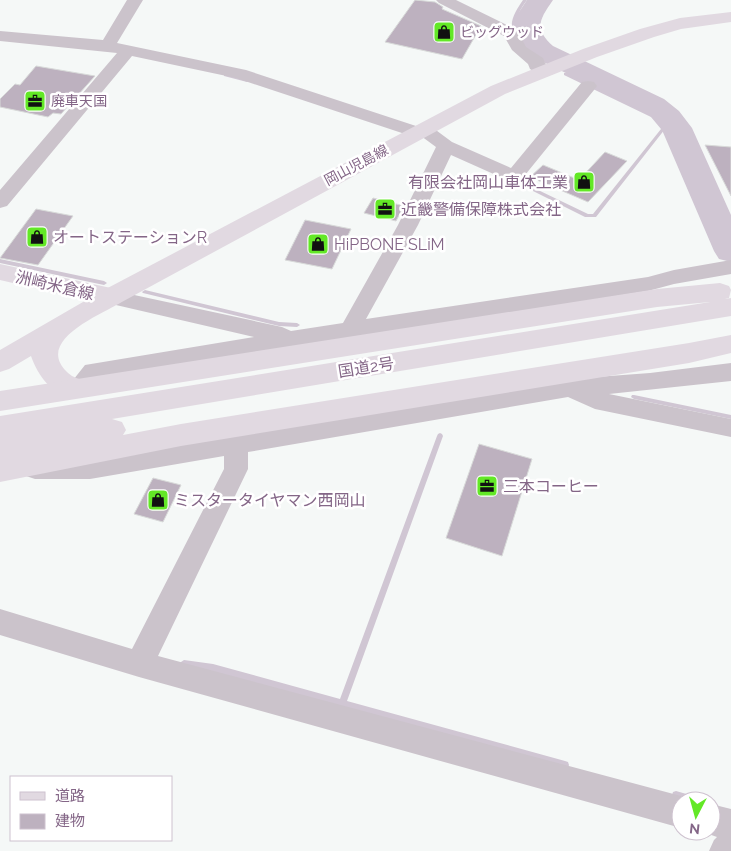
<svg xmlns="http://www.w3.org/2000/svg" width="731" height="851" font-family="Raleway,'Noto Sans JP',sans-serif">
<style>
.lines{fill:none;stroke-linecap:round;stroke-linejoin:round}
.stream{fill:#d0c6d3;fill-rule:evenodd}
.river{fill:#d0c6d3;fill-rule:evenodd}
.building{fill:#bdb1bf;stroke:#d8dad9}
.street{fill:#cbc3cb;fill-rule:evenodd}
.secondary{fill:#e1d9e1;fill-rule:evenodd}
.primary{fill:#e1d9e1;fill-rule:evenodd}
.highway{fill:#e1d9e1;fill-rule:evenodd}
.labels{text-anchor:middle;stroke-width:5;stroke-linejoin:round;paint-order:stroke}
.far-poi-label{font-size:14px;fill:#846687;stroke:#fff;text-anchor:start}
.far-street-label{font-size:14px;fill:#846687;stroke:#fff}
.poi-label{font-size:16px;fill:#846687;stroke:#fff;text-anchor:start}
.street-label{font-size:16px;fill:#846687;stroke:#fff}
</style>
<rect width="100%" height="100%" fill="#f5f8f7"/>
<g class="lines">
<path class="stream" d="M 523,0 L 527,0 C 519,11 513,21 518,35 L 516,36 C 506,25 516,10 523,0 Z
M 564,73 L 568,73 L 655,115 L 665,129 L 596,217 L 585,217 L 507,178 L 507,177 L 511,177 L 588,214 L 593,214 L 661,129 L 651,117 L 564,75 Z
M 224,74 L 228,74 L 249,81 L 247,82 L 224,76 Z
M 0,259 L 104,281 L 107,283 L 104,285 L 0,263 Z
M 145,290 L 279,322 L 297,323 L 300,325 L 297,327 L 279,326 L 143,293 L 142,292 Z
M 632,395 L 634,395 L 731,415 L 731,419 L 634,399 L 631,397 Z
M 440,433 L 442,434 L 443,436 L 347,701 L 565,761 L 568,762 L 569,765 L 568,768 L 565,769 L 213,672 L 184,668 L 181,666 L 180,664 L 181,662 L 184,660 L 213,664 L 340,699 L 437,436 L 438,434 Z
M 676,791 L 697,797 L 700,798 L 701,801 C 691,801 682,801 673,798 L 672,795 L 673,792 Z"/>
<path class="river" d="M 527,0 L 553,0 C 539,20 534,29 553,46 L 664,99 L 679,111 L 692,128 L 731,215 L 731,262 L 719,259 L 714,251 L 659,123 L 644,111 L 535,58 L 518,39 L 514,27 L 517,15 Z"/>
</g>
<path class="building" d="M 415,0 L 435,2 L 443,7 L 442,9 L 481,26 L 462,59 L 385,42 Z
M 36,66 L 95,76 L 61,114 L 53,113 L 48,117 L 0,107 L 0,99 L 15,84 L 20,85 Z
M 705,145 L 731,147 L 731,196 Z
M 605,152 L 627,161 L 588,202 L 530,177 L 543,165 L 579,180 Z
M 373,198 L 404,206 L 396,221 L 364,213 Z
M 36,209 L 73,216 L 38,265 L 0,258 Z
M 305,220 L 351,229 L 332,269 L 285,260 Z
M 479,444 L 532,459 L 502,556 L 446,538 Z
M 153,478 L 181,485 L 163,522 L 134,514 Z"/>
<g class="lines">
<path class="street" d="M 127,0 L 143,0 L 117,43 L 246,70 L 416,126 L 423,124 L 429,125 L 452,142 L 511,168 L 582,82 L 588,81 L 594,82 L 597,86 L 594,90 L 521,180 L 514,182 L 507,180 L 451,155 L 418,225 L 366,319 L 648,277 L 674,270 L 731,260 L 731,274 L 674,284 L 648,291 L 100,378 C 90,390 87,401 70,395 L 66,389 L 85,365 L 254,337 L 103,302 L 100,297 L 103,292 L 111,290 L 282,327 L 291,331 L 343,323 L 398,225 L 436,147 L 421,136 L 411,136 L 236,78 L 132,56 L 7,206 L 0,208 L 0,190 L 117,53 L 0,41 L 0,31 L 103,40 Z
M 436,0 L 456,0 L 517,30 L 526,47 L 543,58 L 545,63 L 554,71 L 552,75 L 540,75 L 530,69 L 528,64 L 512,50 L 504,36 L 439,3 Z
M 731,363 L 731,381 L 609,394 L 731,419 L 731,437 L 595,409 L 568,397 L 248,452 L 248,469 L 158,656 L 681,796 L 692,801 L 681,801 L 681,828 L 139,677 L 0,635 L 0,609 L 132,649 L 224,469 L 224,456 L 90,479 L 35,479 L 26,476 L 23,469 L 26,462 L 35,459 L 90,459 L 569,379 L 650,373 Z
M 711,804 L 731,809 L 731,851 L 709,851 L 714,840 L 717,837 L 700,831 L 711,831 Z"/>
<path class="secondary" d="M 0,264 L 111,288 L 120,291 L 123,297 L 120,303 L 111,306 L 0,280 Z"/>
<path class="primary" d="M 731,12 L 731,22 L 681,29 L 654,37 L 597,57 L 505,94 L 120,303 C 98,316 35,341 67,372 C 76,381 85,377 91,389 L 87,396 C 59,405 39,379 31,356 L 9,369 L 0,372 L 0,350 L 102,291 L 491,86 L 583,49 L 640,29 L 680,18 Z"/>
<path class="highway" d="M 720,283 L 729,286 L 731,290 L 729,298 L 725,299 L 731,298 L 731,316 L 112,419 L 122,422 L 126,430 L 123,435 L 181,424 L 689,343 L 731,335 L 731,353 L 689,363 L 181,446 L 0,482 L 0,416 L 710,302 L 657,307 L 0,411 L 0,391 L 657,289 Z"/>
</g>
<defs>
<g id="shop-square" transform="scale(1.125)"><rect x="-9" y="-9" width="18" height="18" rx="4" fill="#63e826" stroke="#fff"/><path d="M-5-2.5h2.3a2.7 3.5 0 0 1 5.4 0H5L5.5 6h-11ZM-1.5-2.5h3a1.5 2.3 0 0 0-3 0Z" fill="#111"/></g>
<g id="office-square" transform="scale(1.125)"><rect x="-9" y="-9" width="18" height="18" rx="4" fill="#63e826" stroke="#fff"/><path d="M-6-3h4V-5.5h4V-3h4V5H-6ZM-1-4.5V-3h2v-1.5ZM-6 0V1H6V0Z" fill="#111"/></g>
</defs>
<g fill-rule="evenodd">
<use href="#shop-square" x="444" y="32"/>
<use href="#office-square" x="35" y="101"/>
<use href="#shop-square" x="584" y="182"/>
<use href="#office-square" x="385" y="209"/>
<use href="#shop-square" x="37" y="237"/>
<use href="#shop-square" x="318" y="244"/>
<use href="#office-square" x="487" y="486"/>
<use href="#shop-square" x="158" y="500"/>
</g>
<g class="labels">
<g class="far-poi-label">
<text x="460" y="37">ビッグウッド</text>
<text x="51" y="106">廃車天国</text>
</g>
<g class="far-street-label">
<text transform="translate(356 165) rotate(-28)" y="5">岡山児島線</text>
</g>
<g class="poi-label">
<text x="568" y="188" text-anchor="end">有限会社岡山車体工業</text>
<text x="401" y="215">近畿警備保障株式会社</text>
<text x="53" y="243">オートステーションR</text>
<text x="334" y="250">HiPBONE SLiM</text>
<text x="503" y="492">三本コーヒー</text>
<text x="174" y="506">ミスタータイヤマン西岡山</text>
</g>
<g class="street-label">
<text transform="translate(55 285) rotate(13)" y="6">洲崎米倉線</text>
<text transform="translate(366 367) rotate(-9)" y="6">国道2号</text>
</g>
</g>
<rect x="10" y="776" width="162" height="65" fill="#ffffff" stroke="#cec2cf"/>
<rect x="20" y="792" width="25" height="8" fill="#e1d9e1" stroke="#cec2cf"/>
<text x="55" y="801" font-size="15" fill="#846687">道路</text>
<rect x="20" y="814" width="25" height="15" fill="#bdb1bf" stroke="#cec2cf"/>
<text x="55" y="826" font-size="15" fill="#846687">建物</text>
<g transform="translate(696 816) rotate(186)"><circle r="24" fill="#ffffff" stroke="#cec2cf"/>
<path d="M0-4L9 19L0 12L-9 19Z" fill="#63e826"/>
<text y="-8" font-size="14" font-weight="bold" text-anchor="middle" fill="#846687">N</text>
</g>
</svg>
